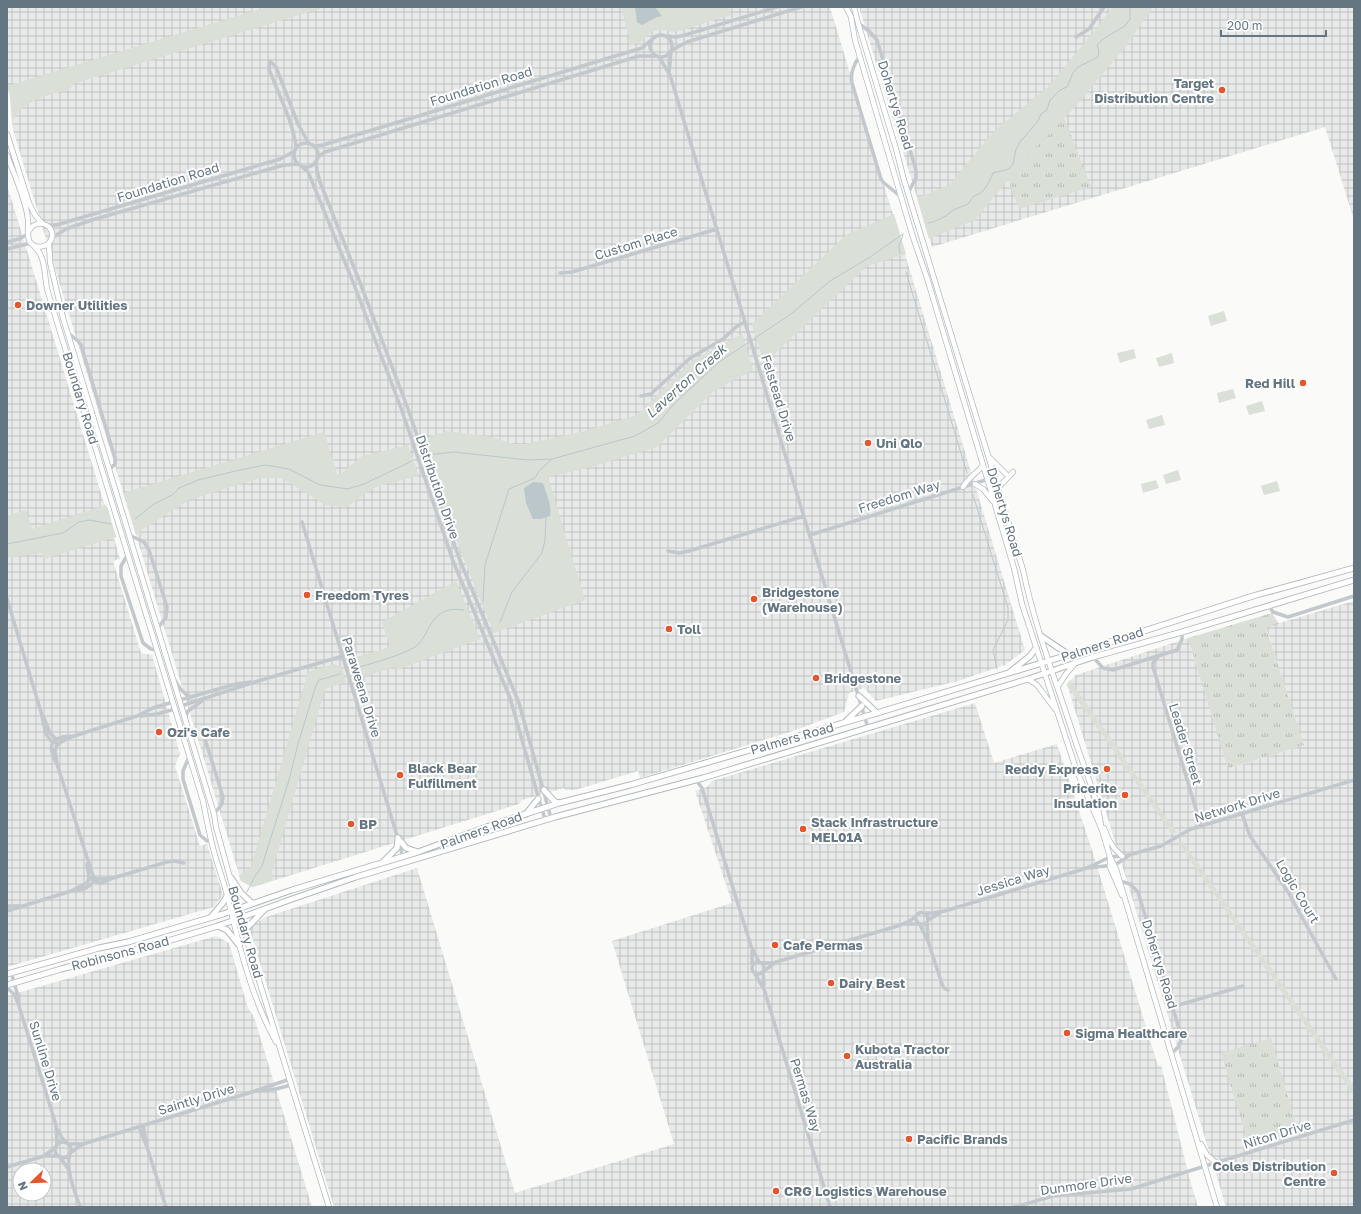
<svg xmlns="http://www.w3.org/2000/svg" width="1361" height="1214" font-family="'Golos Text',sans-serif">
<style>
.industrial{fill:url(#industrial-grid);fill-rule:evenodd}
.grass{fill:url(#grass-tufts)}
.park{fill:#dadfd7}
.water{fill:#bbc7cb}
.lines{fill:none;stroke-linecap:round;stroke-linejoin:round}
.stream{stroke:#bbc7cb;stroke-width:1}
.major-casing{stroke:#b5babe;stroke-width:6}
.highway-casing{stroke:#b4b9bd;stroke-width:7}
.minor{stroke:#c3c8cc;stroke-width:3.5}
.major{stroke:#fff;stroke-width:4.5}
.highway{stroke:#fff;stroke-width:5}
.poi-dot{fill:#e4572e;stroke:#fff;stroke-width:1.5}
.labels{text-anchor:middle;stroke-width:4;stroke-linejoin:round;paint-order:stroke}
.poi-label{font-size:13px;font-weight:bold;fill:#657683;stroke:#fff;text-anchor:start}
.street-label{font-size:13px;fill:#657683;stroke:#fff}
.water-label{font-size:14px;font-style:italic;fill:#60757c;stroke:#fff}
</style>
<defs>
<pattern id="industrial-grid" width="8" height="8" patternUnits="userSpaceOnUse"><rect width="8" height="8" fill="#e8e9e9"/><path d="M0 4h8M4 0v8" fill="none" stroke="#c0c1c2"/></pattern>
<pattern id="grass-tufts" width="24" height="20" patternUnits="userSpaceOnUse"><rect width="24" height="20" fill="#dadfd7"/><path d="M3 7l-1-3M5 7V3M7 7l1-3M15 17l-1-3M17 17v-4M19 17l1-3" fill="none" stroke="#b4b9b4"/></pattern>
</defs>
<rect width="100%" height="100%" fill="#fafaf8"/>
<path class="industrial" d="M 7,7 L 830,7 L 1025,650 L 1005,665 L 958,681 L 876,701 L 864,688 L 849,693 L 844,712 L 790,732 L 640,778 L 638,771 L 575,790 L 565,790 L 564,788 L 522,800 L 519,804 L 253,887 L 241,881 L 13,130 L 10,96 L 7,86 Z
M 859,7 L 1354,7 L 1354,220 L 1325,127 L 932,247 Z
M 7,185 L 104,503 L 108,509 L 116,537 L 114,538 L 120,559 L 113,561 L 141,653 L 152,655 L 180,754 L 175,766 L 200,846 L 207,844 L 223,895 L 214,907 L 7,967 Z
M 1354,601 L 1354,1207 L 1226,1207 L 1067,684 L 1076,675 L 1188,638 L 1229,769 L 1303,745 L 1266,627 Z
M 975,703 L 994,763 L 1057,744 L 1093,853 L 1158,1066 L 1161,1065 L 1190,1180 L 1198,1207 L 334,1207 L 250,930 L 254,924 L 266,917 L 417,868 L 515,1193 L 674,1144 L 612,941 L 732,903 L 695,791 L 707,787 L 712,781 Z
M 216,936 L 229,943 L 248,1008 L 254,1017 L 312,1207 L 7,1207 L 7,996 ZM 20,1170 L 44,1170 L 44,1194 L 20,1194 Z"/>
<path class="grass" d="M 1064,118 L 1091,187 L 1019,209 L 1008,179 L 1026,158 Z
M 1272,613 L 1279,624 L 1266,628 L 1304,745 L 1228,769 L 1188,638 Z
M 1271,1038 L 1298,1131 L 1249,1146 L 1221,1053 Z"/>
<path class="park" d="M 267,7 L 325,7 L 73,84 L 70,89 C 47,96 25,99 12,121 L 10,96 L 7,86 Z
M 621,7 L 729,7 L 731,15 L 675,32 L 663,30 L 655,30 L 649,34 L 642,41 L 631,46 Z
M 1112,7 L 1153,7 L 1126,46 L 1074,108 L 1026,158 L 975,220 L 929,239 L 917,198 L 949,185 L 994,131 L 1048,87 L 1100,24 Z
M 894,214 L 906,254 L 867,266 L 764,364 L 752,324 L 846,235 Z
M 1224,311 L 1227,321 L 1211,326 L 1208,316 Z
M 742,334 L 753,370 L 715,390 L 657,447 L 591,467 L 548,477 L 585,600 L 494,633 L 463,558 L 422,439 L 447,431 L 492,437 L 513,444 L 526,444 L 585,431 L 637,415 L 693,360 Z
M 1134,349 L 1136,358 L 1120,363 L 1117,353 Z
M 1172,353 L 1174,363 L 1159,367 L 1156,358 Z
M 1233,389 L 1236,398 L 1219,403 L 1217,393 Z
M 1262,401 L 1265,411 L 1249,415 L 1246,406 Z
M 1162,415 L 1165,425 L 1149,429 L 1146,420 Z
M 324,432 L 338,476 L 362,456 L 408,445 L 419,476 L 382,485 L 372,489 L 347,507 L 325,505 L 282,478 L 260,478 L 189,500 L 140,531 L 142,536 L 136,534 L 123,493 Z
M 1178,470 L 1181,480 L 1166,484 L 1163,475 Z
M 1156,480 L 1159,488 L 1143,493 L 1141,484 Z
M 1277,481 L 1280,491 L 1264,495 L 1261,486 Z
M 106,505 L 116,537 L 44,559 L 42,553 L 7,558 L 7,516 L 26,510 L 32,529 Z
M 456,581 L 480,639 L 397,670 L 395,667 L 356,679 L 350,659 L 390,647 L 382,622 Z
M 334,664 L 342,668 L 346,682 L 325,689 L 272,872 L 273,880 L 253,887 L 241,881 L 239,876 L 251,867 L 308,672 Z
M 1070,680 L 1176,832 L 1172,834 L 1067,685 Z
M 1183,842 L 1354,1087 L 1354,1096 L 1179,844 Z"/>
<path class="water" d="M 635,7 L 655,7 L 662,16 L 657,17 L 642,25 L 637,22 Z
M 533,482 L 543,483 C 546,493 552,505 550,516 L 541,519 L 533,519 L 526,503 L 524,488 Z"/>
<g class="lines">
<path class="stream" d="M 928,223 L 933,222 L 946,216 L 953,210 L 968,204 L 974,196 C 985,193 989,182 993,173 L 1009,169 L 1013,164 L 1016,149 L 1020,142 L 1038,121 L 1041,114 L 1047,110 L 1050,100 L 1060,90 L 1067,87 L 1073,73 L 1078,67 L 1098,57 L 1099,51 L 1097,45 L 1103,39 L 1125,26 L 1130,19 L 1130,7
M 900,254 L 899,246 L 903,235
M 906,272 L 967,473
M 752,340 L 791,314 L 830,281 L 870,257 L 903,234
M 428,455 L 453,452 L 528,460 L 552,459 L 635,436 L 658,423 L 674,404 L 719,362 L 749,342
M 973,495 L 1008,608 L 1008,620 L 993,650 L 997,669
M 135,519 L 154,504 L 172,495 L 179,488 L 198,480 L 240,470 L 265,465 L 289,469 L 320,485 L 348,489 L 364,484 L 412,461
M 7,544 L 63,533 L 79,522 L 89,520 L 111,524
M 483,602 L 485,565 L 509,489 L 535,478 L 539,471 L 551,460
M 500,622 L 512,592 L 542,553 L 545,540 L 546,517
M 356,668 C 376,662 397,657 415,647 C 420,644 423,638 426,633 C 435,615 443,607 464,610
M 247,892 L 254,878 L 262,866 L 289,780 L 298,744 L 316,685 L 319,680 L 340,674"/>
<g class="major-casing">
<path id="major" d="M 846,7 L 851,17 L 855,40 L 912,234 L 927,278 L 1014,568 L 1022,604 L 1076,769 L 1102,830 L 1110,857 L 1116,869 L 1217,1207
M 854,7 L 858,23 L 896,149 L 904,180 L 1023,570 C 1035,628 1057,684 1075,740 C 1084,768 1097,796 1101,825
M 7,134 L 29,203 L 35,215 L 42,223
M 7,155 C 14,175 26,199 28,220 C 29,227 26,236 30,242 C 35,249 47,248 51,240 C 58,226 35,215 28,233
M 49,243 L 50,262 L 63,318 L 214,814 L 216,827 L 253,961 L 329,1207
M 33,245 C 46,256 44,273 47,289 L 203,801 C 206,817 209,832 213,848 C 217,864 223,879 227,895 C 239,945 251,997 276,1042
M 989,457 L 1006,474
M 975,484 L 983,489 L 993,501
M 963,487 C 968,478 977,473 983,465
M 998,488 L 1013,472
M 1028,679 L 1037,685 L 1055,709
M 1058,686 L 1066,674 L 1076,662
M 1104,828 C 1108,839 1112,848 1122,856
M 1110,859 L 1110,867 L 1122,895
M 1201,1144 L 1207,1155 L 1216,1163"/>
</g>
<g class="highway-casing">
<path id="highway" d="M 1041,636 L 1069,655
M 1010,672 L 1030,656 L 1036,648
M 859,696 L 877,713
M 847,720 L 862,706
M 544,790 L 555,802 L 559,803
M 526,814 L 538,799
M 398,838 L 406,848 L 418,852
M 382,863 L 397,848 L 398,838
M 231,878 L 241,893 L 252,903
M 211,917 L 222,904 L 227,896
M 218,926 L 227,930 L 239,945
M 245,930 L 264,910
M 7,974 L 99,948 L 128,942 L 223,914 L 292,890 L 418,852 L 492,825 L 559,803 L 630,785 L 877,713 L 1091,648 L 1253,596 L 1354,568
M 7,985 L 61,969 L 161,943 L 218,926 L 292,899 L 356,877 L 555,817 L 703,778 L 1028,679 L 1093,657 L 1182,632 L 1354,580"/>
</g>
<path class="minor" d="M 858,23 L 869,31 L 877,40 L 916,170 L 916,178 L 908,193
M650 46a11 11 0 1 1 22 0a11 11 0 1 1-22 0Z
M 667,36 L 676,37 L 685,35 L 777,7
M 1076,37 L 1089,29 L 1104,7
M 672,50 L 687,42 L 801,7
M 860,56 C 854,63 850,74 852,83 L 881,179 L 884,183 L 900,196
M 659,57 L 670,75 L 868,728
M 270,61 L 269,69 C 277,91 294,124 296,147
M 270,61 L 276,67 L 298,124 L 308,142
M 669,72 L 671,52
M294 155a12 12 0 1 1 24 0a12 12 0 1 1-24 0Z
M 315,146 L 323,145 L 635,50 L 642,48 L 651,40
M 318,157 L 325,152 L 639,56 L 655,56
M 316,161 L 317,171 L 320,182 L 359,280 L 407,406 L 459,558 L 519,703 L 551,818
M 301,166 L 308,172 L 311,179 L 353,282 L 401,408 L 453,561 L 510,698 L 540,803 L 545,819
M 47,225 L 56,225 L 63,223 L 280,159 L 293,152
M 52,238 L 66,229 L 92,220 L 284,165 L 297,164
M 7,242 L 19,239 L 28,234
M 7,249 L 31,243
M 560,273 L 572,272 L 717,229
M 67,332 L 78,341 L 81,345 L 115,458 L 115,464 L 110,469
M 641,396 L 651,394 L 689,359 L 723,339 L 737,326 L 745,322
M 302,522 L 398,839 L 403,858
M 129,535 L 144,542 L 149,550 L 167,607 L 166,617 L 158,628
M 810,535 L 995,477
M 668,551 L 679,553 L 689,551 L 804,516
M 128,554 L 121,566 L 121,576 L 143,643 L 151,649 L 157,650
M 7,599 L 41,712 L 46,734 L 51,741 L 58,744
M 1269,606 L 1273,612 L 1288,617 L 1354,596
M 1093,657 L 1103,668 L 1113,670 L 1177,650 L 1182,639 L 1182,632
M 1158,657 L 1153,663 L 1153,667 L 1201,826
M 175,680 C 179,687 183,694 191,697
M 180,700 L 236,684 L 251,682
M 181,706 L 258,681 L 343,656
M 141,716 L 157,714 L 175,709
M 44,718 L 50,733 L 57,740
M 185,718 L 188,711 L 202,701
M 182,732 C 191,728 200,729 205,739 L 223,797 L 222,804 L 214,814
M 189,757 L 183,771 L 183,779 L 200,835 L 207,841 L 212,841
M 57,763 L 55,750 L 57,745 L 61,742 L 74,736 L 137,716 L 153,708 L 173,702
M 696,780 L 702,788 L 751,946 L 759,962
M 1242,814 L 1250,836 L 1288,892 L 1336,979
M 1087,868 L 1110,857 L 1129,855 L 1161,846 L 1191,829 L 1201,826 L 1354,780
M 89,878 L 96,882 L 102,883 L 113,878 L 167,862 L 174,861 L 184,863
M 92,878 L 101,879 L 112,878
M 1120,881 L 1130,884 L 1138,892 L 1181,1035 C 1183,1043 1177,1049 1171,1054
M 71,891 C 80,890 91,889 94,879 L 57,764 C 46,745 51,736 74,736
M 7,906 L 20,906
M 7,911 L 71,891 L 87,883 L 89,878 L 87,864
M 925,913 L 932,913 L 945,911 L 1087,868 L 1115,865 L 1128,856
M 928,920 L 940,913
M 927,922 L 928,938
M 904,924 L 918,924
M 920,925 L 928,941 L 942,984 L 944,988 L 948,990
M 752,951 L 752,964
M752 968a6 6 0 1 1 12 0a6 6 0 1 1-12 0Z
M 761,963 L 775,963
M 764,971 L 776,962 L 901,925 C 904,923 908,922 911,920 C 917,917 919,908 927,915 L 928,921 L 925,924 L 919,924 L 916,920 L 916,916
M 11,972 L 18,996 L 18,1002
M 763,972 L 764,985
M 755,974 L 764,989 L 830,1207
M 7,988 L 14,994 L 18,1003 L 56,1125 L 57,1145
M 1172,1007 L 1243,986
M 258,1091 L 276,1089 L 291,1085
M 143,1125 L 147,1146
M 139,1127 L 147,1147 L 166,1207
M 58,1130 L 62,1138 L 67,1143
M55 1150a8 8 0 1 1 16 0a8 8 0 1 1-16 0Z
M 68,1144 L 82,1144
M 70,1153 L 83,1144 L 255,1091 L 290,1079
M 70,1153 C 65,1170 75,1191 80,1207
M 45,1156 L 59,1156
M 60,1157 L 69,1170
M 7,1167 L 44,1156 L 56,1147
M 1015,1207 L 1053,1196 L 1131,1189 L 1354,1120"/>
<use href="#major" class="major"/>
<use href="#highway" class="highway"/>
</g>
<g class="poi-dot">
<circle cx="1222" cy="90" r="4"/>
<circle cx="18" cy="305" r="4"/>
<circle cx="1303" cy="383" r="4"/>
<circle cx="868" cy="443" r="4"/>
<circle cx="307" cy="595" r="4"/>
<circle cx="754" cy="599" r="4"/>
<circle cx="669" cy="629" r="4"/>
<circle cx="816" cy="678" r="4"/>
<circle cx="159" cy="732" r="4"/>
<circle cx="1107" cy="769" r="4"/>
<circle cx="400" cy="775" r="4"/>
<circle cx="1125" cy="795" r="4"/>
<circle cx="351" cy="824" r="4"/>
<circle cx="803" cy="829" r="4"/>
<circle cx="775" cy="945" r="4"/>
<circle cx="831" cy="983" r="4"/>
<circle cx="1067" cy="1033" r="4"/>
<circle cx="847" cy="1056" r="4"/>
<circle cx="909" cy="1139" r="4"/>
<circle cx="1334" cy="1173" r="4"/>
<circle cx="776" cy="1191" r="4"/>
</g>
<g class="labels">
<g class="poi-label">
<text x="1214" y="88" text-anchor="end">Target<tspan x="1214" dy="15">Distribution Centre</tspan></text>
<text x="26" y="310">Downer Utilities</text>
<text x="1295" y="388" text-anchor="end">Red Hill</text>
<text x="876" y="448">Uni Qlo</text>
<text x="762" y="597">Bridgestone<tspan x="762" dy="15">(Warehouse)</tspan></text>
<text x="315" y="600">Freedom Tyres</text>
<text x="677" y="634">Toll</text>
<text x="824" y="683">Bridgestone</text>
<text x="167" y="737">Ozi's Cafe</text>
<text x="408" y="773">Black Bear<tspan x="408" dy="15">Fulfillment</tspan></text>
<text x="1099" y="774" text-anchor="end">Reddy Express</text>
<text x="1117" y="793" text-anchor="end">Pricerite<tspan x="1117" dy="15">Insulation</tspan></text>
<text x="811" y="827">Stack Infrastructure<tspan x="811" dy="15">MEL01A</tspan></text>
<text x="359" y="829">BP</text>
<text x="783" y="950">Cafe Permas</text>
<text x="839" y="988">Dairy Best</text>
<text x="1075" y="1038">Sigma Healthcare</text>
<text x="855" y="1054">Kubota Tractor<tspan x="855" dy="15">Australia</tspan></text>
<text x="917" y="1144">Pacific Brands</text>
<text x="1326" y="1171" text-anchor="end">Coles Distribution<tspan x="1326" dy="15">Centre</tspan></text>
<text x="784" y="1196">CRG Logistics Warehouse</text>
</g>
<g class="street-label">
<text transform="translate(481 86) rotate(-17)" y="5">Foundation Road</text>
<text transform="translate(896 105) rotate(73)" y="5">Dohertys Road</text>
<text transform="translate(168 182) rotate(-17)" y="5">Foundation Road</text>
<text transform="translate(636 243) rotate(-17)" y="5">Custom Place</text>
<text transform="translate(81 398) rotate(73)" y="5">Boundary Road</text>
<text transform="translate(779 398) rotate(73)" y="5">Felstead Drive</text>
<text transform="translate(438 487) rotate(71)" y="5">Distribution Drive</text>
<text transform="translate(899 496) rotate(-17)" y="5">Freedom Way</text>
<text transform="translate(1005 512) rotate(73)" y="5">Dohertys Road</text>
<text transform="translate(1102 644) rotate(-18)" y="5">Palmers Road</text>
<text transform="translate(362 687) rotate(73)" y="5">Paraweena Drive</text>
<text transform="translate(792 738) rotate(-16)" y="5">Palmers Road</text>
<text transform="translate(1186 744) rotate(73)" y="5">Leader Street</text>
<text transform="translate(1237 805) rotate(-17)" y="5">Network Drive</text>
<text transform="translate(481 830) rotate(-20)" y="5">Palmers Road</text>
<text transform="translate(1013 880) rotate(-17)" y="5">Jessica Way</text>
<text transform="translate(1298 891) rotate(59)" y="5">Logic Court</text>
<text transform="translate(246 932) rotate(74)" y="5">Boundary Road</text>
<text transform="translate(120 953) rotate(-15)" y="5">Robinsons Road</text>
<text transform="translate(1160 964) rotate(73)" y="5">Dohertys Road</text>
<text transform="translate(46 1061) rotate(73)" y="5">Sunline Drive</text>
<text transform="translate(806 1095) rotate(73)" y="5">Permas Way</text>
<text transform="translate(196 1099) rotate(-17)" y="5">Saintly Drive</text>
<text transform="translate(1277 1134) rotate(-17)" y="5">Niton Drive</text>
<text transform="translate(1086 1184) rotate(-8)" y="5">Dunmore Drive</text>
</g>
<g class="water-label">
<text transform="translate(686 381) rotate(-42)" y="5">Laverton Creek</text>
</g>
</g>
<rect width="1361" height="1214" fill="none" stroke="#657683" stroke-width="16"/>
<g transform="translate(32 1182) rotate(247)"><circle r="19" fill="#ffffff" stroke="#c1c8cd"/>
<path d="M0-3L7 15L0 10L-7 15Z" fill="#e4572e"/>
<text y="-6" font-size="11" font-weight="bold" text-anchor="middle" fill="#657683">N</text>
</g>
<path d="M1221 30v6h105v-6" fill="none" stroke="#657683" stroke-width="2"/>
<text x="1227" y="30" font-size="12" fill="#657683" stroke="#ffffff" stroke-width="3" paint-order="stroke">200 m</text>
</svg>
